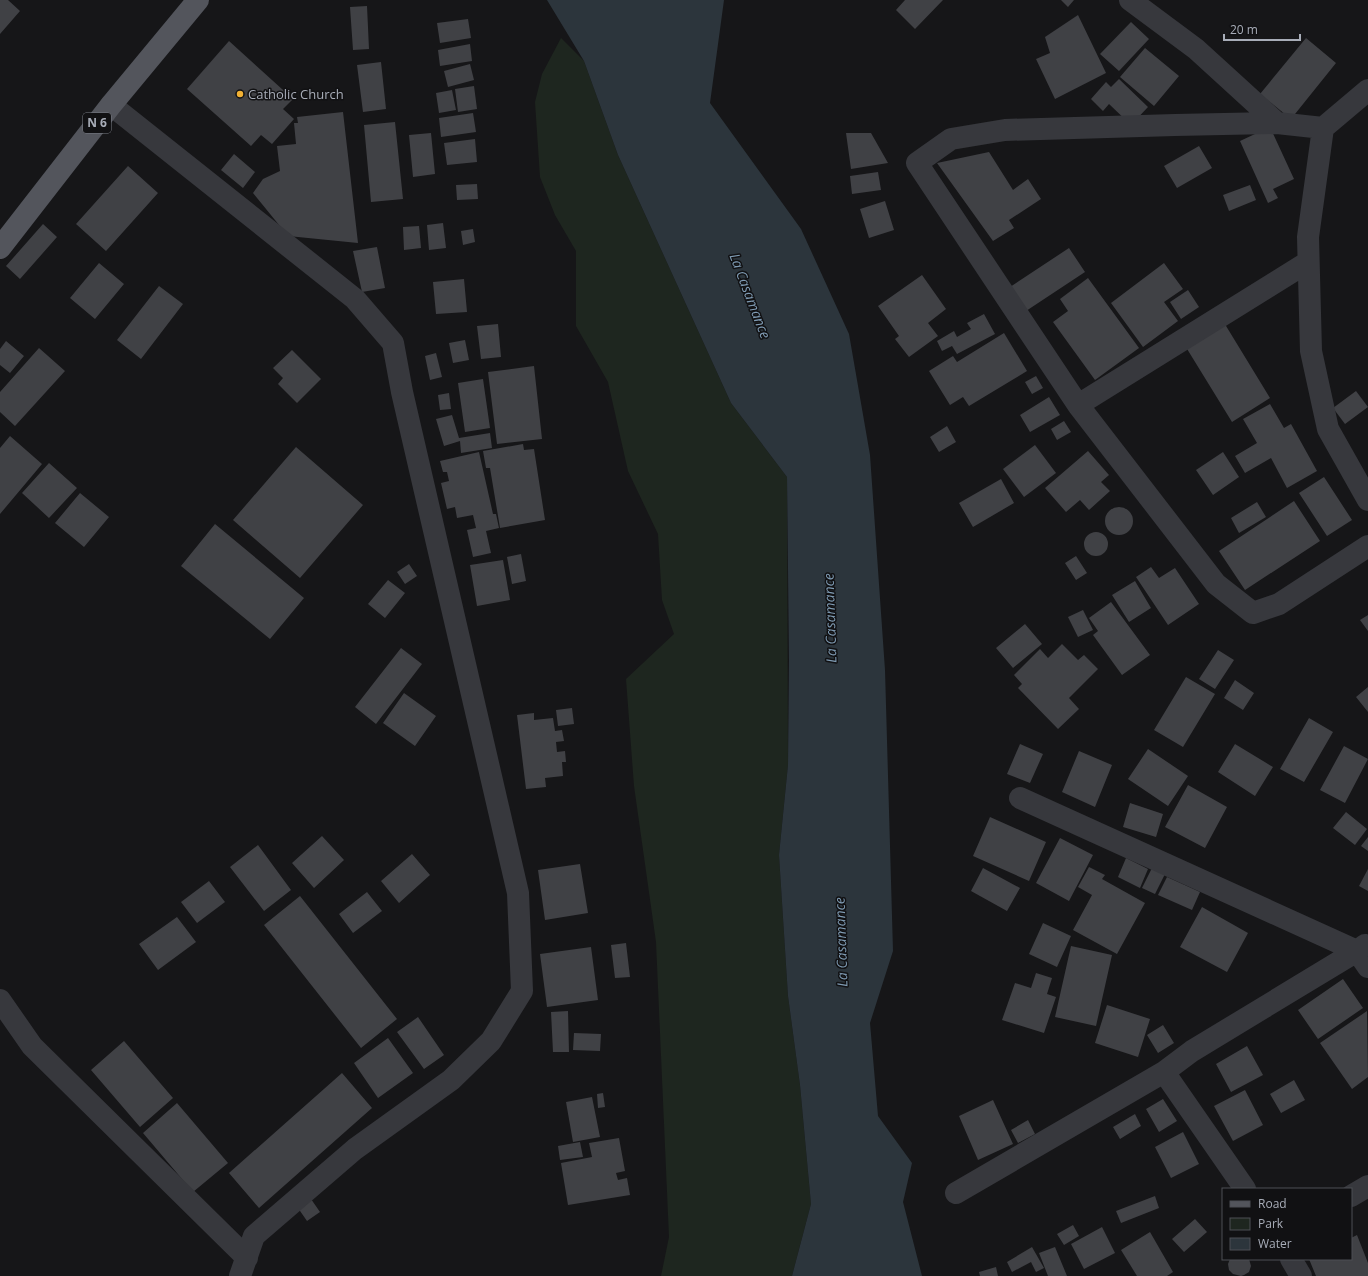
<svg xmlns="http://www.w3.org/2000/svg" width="1368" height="1276" font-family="'Open Sans',sans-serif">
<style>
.green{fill:#1e261f}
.water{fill:#2c353c}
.building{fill:#404145}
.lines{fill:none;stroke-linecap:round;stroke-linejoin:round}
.street{stroke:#37383d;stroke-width:22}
.primary{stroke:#53555c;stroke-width:22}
.poi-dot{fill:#f2b134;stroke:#111113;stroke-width:1.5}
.labels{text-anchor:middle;stroke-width:3;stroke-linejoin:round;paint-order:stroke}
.shield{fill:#111113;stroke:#7b7e86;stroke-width:1}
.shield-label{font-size:12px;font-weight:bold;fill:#a8adb8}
.poi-label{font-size:13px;fill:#a8adb8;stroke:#111113;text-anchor:start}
.water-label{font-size:14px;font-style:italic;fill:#7f9bb3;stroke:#111113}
</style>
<rect width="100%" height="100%" fill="#161618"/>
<path class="green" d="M 561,38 L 584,61 L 618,155 L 731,403 L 787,477 L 788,765 L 779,855 L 788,996 L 800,1085 L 811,1204 L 792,1276 L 661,1276 L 669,1237 L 656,942 L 634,786 L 626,679 L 674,634 L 662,600 L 658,534 L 628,471 L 608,382 L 576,326 L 576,251 L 555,215 L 540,177 L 535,102 L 542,74 Z"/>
<path class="water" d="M 547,0 L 724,0 L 710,103 L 801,229 L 849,334 L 870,455 L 885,670 L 893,951 L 870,1023 L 878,1116 L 912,1163 L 903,1202 L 922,1276 L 792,1276 L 811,1204 L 800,1085 L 788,996 L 779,855 L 788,765 L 789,660 L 787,477 L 731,403 L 618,155 L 584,61 Z"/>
<path class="building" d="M 0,0 L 8,0 L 20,11 L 0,34 Z
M 905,0 L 943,0 L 915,29 L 896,10 Z
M 1061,0 L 1074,0 L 1068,7 Z
M 367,6 L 369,49 L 353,50 L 350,7 Z
M 1078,15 L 1106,73 L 1055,99 L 1036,59 L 1050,53 L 1045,37 Z
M 468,19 L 471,38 L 440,43 L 437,23 Z
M 1131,22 L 1149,39 L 1119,71 L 1100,54 Z
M 1306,38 L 1336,63 L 1291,119 L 1260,94 Z
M 229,41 L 293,99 L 283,109 L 294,119 L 272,144 L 261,135 L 251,146 L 187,89 Z
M 470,44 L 472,61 L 440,66 L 438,50 Z
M 1145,48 L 1179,76 L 1154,106 L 1120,77 Z
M 381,62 L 386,109 L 363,112 L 357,65 Z
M 470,64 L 474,80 L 448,87 L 444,71 Z
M 1119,79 L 1148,107 L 1131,125 L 1109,104 L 1103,111 L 1091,99 L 1106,82 L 1111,87 Z
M 474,86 L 477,109 L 458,112 L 455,89 Z
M 452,90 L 456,110 L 439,113 L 436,93 Z
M 343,112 L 358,243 L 288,236 L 253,193 L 263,179 L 280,171 L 277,146 L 296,144 L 294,123 L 298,123 L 297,117 Z
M 473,113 L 476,132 L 441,137 L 439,118 Z
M 395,122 L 403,199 L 371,202 L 364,125 Z
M 1270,127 L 1294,179 L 1273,189 L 1278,198 L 1268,203 L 1240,141 Z
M 431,133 L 435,174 L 413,177 L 409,135 Z
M 846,133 L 871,133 L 888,163 L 851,169 Z
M 475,139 L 477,162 L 447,165 L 444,143 Z
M 1199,146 L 1212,168 L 1177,188 L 1164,166 Z
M 989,152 L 1013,190 L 1028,179 L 1041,199 L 1009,220 L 1014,228 L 993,241 L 937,163 Z
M 234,154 L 255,172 L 243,188 L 221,170 Z
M 128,166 L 158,193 L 106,251 L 76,224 Z
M 878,172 L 881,190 L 852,194 L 850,176 Z
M 477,184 L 478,199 L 457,200 L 456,185 Z
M 1250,185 L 1256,200 L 1229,211 L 1223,195 Z
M 885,201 L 894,230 L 869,238 L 860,209 Z
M 443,223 L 446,248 L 429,250 L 427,225 Z
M 43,224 L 57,237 L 20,279 L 6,266 Z
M 419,226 L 421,248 L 404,250 L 403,227 Z
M 473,229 L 475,242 L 463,245 L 461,231 Z
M 377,247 L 385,288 L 362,292 L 353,251 Z
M 1069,248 L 1085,272 L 1023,313 L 1007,289 Z
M 99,263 L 124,284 L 95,319 L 70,298 Z
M 1164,263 L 1183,289 L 1164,302 L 1178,321 L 1143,347 L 1111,303 Z
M 922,275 L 946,309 L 928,323 L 938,336 L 909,357 L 895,339 L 899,336 L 878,306 Z
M 1088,278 L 1139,348 L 1095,380 L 1053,322 L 1068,311 L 1060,299 Z
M 464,279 L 467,312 L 436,314 L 433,282 Z
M 159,286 L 183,304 L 141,359 L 117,340 Z
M 1188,290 L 1199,307 L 1181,319 L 1170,302 Z
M 984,314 L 995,334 L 957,354 L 952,346 L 942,351 L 937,341 L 954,331 L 957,337 L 971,329 L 967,323 Z
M 1223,321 L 1270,398 L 1232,422 L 1184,344 Z
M 498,324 L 501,357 L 481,359 L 477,326 Z
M 1004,333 L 1027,371 L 969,406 L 963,397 L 950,405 L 929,371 L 953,356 L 957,362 Z
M 465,340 L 469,360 L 453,363 L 449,343 Z
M 6,341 L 24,356 L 10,373 L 0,365 L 0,349 Z
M 39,348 L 65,371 L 15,426 L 0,412 L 0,392 Z
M 292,350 L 321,379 L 297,403 L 278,384 L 283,378 L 273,368 Z
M 436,353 L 442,377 L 430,380 L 425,356 Z
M 534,366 L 542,439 L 497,444 L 488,372 Z
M 1036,376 L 1043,388 L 1032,394 L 1025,382 Z
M 483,379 L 490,428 L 465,432 L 458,383 Z
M 1356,391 L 1368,407 L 1345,424 L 1333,408 Z
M 449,393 L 451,409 L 440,410 L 438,395 Z
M 1049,397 L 1060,415 L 1030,432 L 1020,415 Z
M 1270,404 L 1284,428 L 1291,424 L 1317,471 L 1287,488 L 1271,458 L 1245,473 L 1235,456 L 1257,443 L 1243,419 Z
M 452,415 L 459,438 L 490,433 L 492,448 L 461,453 L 460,441 L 444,446 L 436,419 Z
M 1064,421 L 1071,432 L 1057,440 L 1051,429 Z
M 947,426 L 956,442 L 939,452 L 930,437 Z
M 10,436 L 42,464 L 0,514 L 0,448 Z
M 523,444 L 524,450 L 534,449 L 545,520 L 500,528 L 490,468 L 486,468 L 483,451 Z
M 1035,445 L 1056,473 L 1024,497 L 1003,469 Z
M 296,447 L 363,505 L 300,578 L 233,520 Z
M 1088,451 L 1109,475 L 1101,482 L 1110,491 L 1089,510 L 1080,500 L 1066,512 L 1045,488 Z
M 479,452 L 493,514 L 496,514 L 499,528 L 486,531 L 491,553 L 473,557 L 467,530 L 476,528 L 473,515 L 457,518 L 455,507 L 447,509 L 441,483 L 449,481 L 447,472 L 443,472 L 440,461 Z
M 1223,452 L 1239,477 L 1213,495 L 1196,470 Z
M 49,463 L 77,488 L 49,518 L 22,493 Z
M 1324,477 L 1352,520 L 1327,536 L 1299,493 Z
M 1001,479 L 1014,503 L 973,527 L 959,503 Z
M 80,493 L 109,517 L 84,547 L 55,523 Z
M 1294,501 L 1320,541 L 1245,590 L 1219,551 Z
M 1257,502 L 1266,517 L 1239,533 L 1231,518 Z
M1105 521a14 14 0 1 1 28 0a14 14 0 1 1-28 0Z
M 215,524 L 304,598 L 270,639 L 181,566 Z
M1084 544a12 12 0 1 1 24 0a12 12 0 1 1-24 0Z
M 521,554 L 526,581 L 512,584 L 507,557 Z
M 1076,556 L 1087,573 L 1076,580 L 1065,563 Z
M 503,560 L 510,600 L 477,606 L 470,565 Z
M 409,564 L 417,576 L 405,584 L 397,572 Z
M 1151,567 L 1159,578 L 1175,568 L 1199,604 L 1168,625 L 1136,577 Z
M 388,580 L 405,593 L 385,618 L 368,604 Z
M 1135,581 L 1151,608 L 1129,622 L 1112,595 Z
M 1111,602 L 1150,655 L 1122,675 L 1093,635 L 1098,631 L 1089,618 Z
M 1083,610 L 1093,630 L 1078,637 L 1068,617 Z
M 1368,615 L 1368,631 L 1360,620 Z
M 1025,624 L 1042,644 L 1013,668 L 996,648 Z
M 1062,644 L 1078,660 L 1084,655 L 1098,669 L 1069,698 L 1079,709 L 1058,729 L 1018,688 L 1022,684 L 1014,675 L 1040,649 L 1048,658 Z
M 401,648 L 422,664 L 376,724 L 355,707 Z
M 1218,650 L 1234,660 L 1215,689 L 1199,679 Z
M 1186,677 L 1215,694 L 1183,747 L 1154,730 Z
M 1235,680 L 1254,693 L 1243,710 L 1224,698 Z
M 1368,687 L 1368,712 L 1356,697 Z
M 404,693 L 436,716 L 415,746 L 383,723 Z
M 572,708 L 574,724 L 558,726 L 556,710 Z
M 534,713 L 534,720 L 553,718 L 555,731 L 562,730 L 564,741 L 556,742 L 557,752 L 565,751 L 566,762 L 562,762 L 563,776 L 545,778 L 546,787 L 526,789 L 517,715 Z
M 1309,718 L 1333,732 L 1304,782 L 1280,769 Z
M 1020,744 L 1043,754 L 1030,783 L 1007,774 Z
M 1235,744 L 1273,767 L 1255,796 L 1218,772 Z
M 1344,746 L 1368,759 L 1345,803 L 1320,790 Z
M 1148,749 L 1188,776 L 1168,806 L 1128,779 Z
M 1079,751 L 1112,765 L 1095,807 L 1062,792 Z
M 1188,785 L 1227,807 L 1205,848 L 1165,827 Z
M 1130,803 L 1163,814 L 1156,837 L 1123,827 Z
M 1346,812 L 1367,829 L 1355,845 L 1333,828 Z
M 990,817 L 1046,842 L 1029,881 L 973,856 Z
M 322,836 L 344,860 L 314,888 L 292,863 Z
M 1368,837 L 1368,851 L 1361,846 Z
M 1060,838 L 1093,855 L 1069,901 L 1036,883 Z
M 258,845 L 291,890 L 264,911 L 230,867 Z
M 412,854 L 430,875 L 399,903 L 381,881 Z
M 1126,858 L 1148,869 L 1140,888 L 1118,877 Z
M 580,864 L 588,913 L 545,920 L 538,870 Z
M 1089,867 L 1105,875 L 1102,879 L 1145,903 L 1117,954 L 1073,930 L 1092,895 L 1078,887 Z
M 983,868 L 1020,888 L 1007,911 L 971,891 Z
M 1152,868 L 1165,874 L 1155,894 L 1142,888 Z
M 1368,869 L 1368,891 L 1359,886 Z
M 1167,877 L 1200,892 L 1192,910 L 1158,895 Z
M 209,881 L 225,902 L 197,923 L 181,902 Z
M 367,892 L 382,911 L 353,933 L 339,914 Z
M 300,896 L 397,1019 L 361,1048 L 264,925 Z
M 1202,907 L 1248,933 L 1227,972 L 1180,947 Z
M 177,917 L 196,942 L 158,970 L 139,944 Z
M 1043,923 L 1071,936 L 1057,967 L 1029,954 Z
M 626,943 L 630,977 L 615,978 L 611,945 Z
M 1071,946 L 1112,955 L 1096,1026 L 1055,1017 Z
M 591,947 L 598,1000 L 547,1007 L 540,954 Z
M 1036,973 L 1052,978 L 1047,994 L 1056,997 L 1044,1033 L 1002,1020 L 1015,983 L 1031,988 Z
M 1343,979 L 1363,1008 L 1318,1039 L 1298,1010 Z
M 1107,1005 L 1150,1019 L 1138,1057 L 1095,1043 Z
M 568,1011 L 569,1052 L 553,1052 L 551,1012 Z
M 1367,1011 L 1368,1077 L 1352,1089 L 1320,1043 Z
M 418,1017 L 444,1055 L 424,1069 L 397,1032 Z
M 1163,1025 L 1174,1043 L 1158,1053 L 1147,1035 Z
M 574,1033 L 601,1034 L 600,1051 L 573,1050 Z
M 388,1038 L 413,1073 L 378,1098 L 354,1063 Z
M 124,1041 L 173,1098 L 140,1127 L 91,1070 Z
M 1247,1046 L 1263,1075 L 1231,1092 L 1216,1064 Z
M 342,1073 L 372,1108 L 259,1208 L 229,1173 Z
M 1294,1080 L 1305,1100 L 1281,1113 L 1270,1094 Z
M 1245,1090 L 1263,1125 L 1233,1141 L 1214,1106 Z
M 603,1093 L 605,1107 L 598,1108 L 597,1094 Z
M 592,1097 L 600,1137 L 573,1142 L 566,1102 Z
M 1163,1099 L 1177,1121 L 1159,1132 L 1146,1109 Z
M 993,1100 L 1013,1144 L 978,1160 L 959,1116 Z
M 177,1103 L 228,1163 L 193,1192 L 143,1133 Z
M 1135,1114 L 1141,1126 L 1120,1139 L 1113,1127 Z
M 1028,1120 L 1035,1134 L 1018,1143 L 1011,1130 Z
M 1183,1132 L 1199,1164 L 1171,1178 L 1155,1147 Z
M 619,1138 L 625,1171 L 616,1173 L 618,1180 L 627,1178 L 630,1195 L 568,1205 L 561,1163 L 592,1157 L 589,1143 Z
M 580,1142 L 583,1157 L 560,1160 L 558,1146 Z
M 1155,1196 L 1159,1208 L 1121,1223 L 1116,1211 Z
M 311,1199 L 320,1212 L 307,1221 L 298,1208 Z
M 1195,1219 L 1207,1232 L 1184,1252 L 1172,1239 Z
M 1073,1225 L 1079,1236 L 1064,1245 L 1057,1234 Z
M 1102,1227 L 1115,1253 L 1084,1269 L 1071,1244 Z
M 1150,1232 L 1173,1272 L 1167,1276 L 1137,1276 L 1121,1250 Z
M 1357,1235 L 1368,1263 L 1368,1276 L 1316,1276 L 1309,1259 L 1351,1259 L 1351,1238 Z
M 1032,1247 L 1044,1268 L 1036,1272 L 1031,1262 L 1012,1272 L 1007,1262 Z
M 1055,1247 L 1067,1276 L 1048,1276 L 1039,1253 Z
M 1230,1259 L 1249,1259 L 1251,1266 L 1249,1272 L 1244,1275 L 1241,1276 L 1233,1274 L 1229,1270 L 1228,1264 Z
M 996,1267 L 998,1276 L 980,1276 L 979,1272 Z"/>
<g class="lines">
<path class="street" d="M 1130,0 L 1196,49 L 1277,123 L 1323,128 L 1368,90
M 111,105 L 355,299 L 393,343 L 402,392 L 518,893 L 522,991 L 491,1041 L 451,1080 L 355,1149 L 254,1236 L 240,1276
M 1277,123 L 1175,125 L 1005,130 L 951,139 L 917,163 L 1078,405 L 1216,584 L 1253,613 L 1279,604 L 1368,546
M 1323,128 L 1308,237 L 1311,351 L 1328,429 L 1368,500
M 1078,405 L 1308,262
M 1020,798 L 1357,951 L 1368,967
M 0,1000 L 32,1046 L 247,1258
M 1245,1189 L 1164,1072 L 1192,1051 L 1357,951 L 1365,945
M 956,1193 L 1164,1072
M 1351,1196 L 1368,1186
M 1291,1259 L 1301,1276"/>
<path class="primary" d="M 0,248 L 111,105 L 198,0"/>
</g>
<circle class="poi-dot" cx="240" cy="94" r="4"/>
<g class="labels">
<rect class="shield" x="83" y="113" width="28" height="20" rx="3"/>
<g class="shield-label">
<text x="97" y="127">N 6</text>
</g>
<g class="poi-label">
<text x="248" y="99">Catholic Church</text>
</g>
<g class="water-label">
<text transform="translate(750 296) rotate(69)" y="5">La Casamance</text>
<text transform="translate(830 618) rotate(-92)" y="5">La Casamance</text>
<text transform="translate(841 942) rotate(-92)" y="5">La Casamance</text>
</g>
</g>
<rect x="1222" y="1188" width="130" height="72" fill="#111113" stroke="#4d4f55"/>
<rect x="1230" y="1201" width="20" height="6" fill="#53555c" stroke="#4d4f55"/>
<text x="1258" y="1208" font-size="12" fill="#a8adb8">Road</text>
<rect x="1230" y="1218" width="20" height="12" fill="#1e261f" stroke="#4d4f55"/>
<text x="1258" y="1228" font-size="12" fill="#a8adb8">Park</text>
<rect x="1230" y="1238" width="20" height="12" fill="#2c353c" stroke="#4d4f55"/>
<text x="1258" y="1248" font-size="12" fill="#a8adb8">Water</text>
<path d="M1224 34v6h76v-6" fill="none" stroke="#a8adb8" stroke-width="2"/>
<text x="1230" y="34" font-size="12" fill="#a8adb8" stroke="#111113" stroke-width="3" paint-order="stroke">20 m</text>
</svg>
